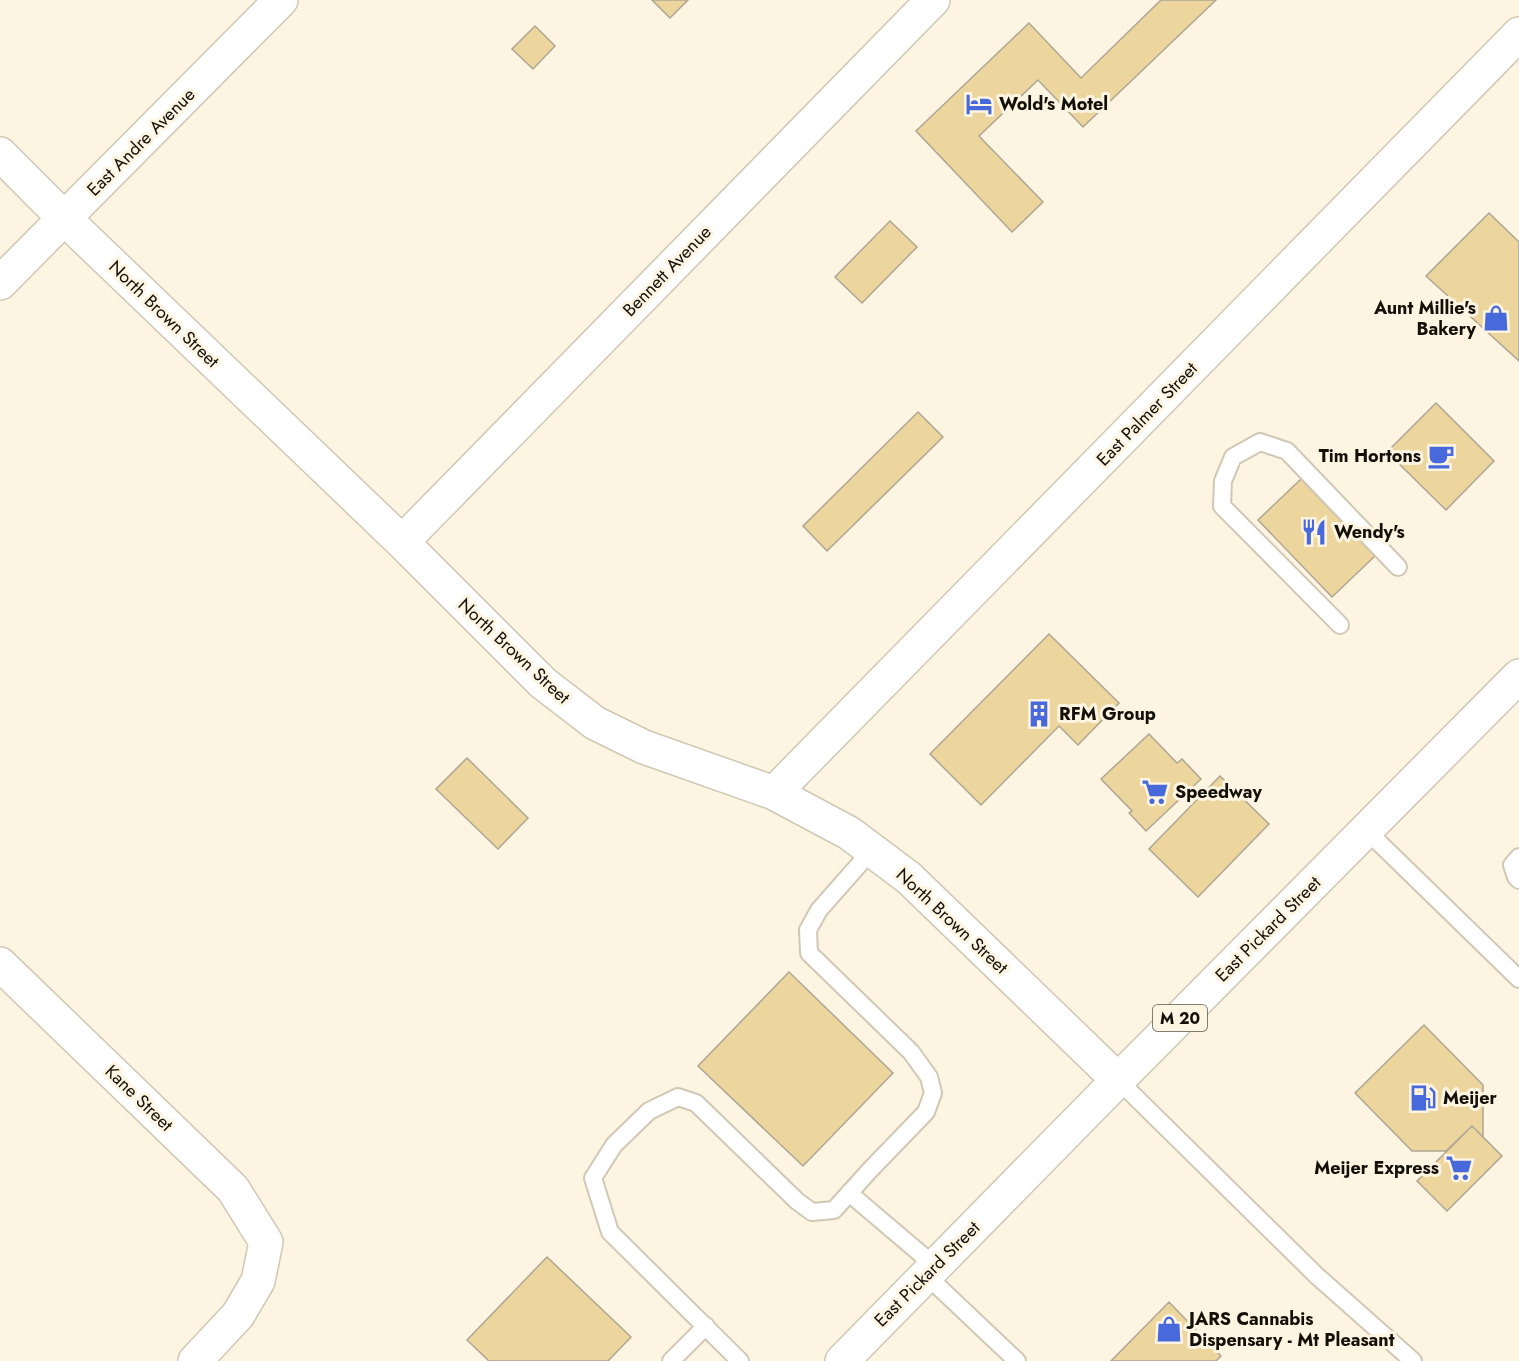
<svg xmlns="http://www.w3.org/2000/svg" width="1519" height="1361" font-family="Jost,sans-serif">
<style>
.building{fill:#edd59e;stroke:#aea694;stroke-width:1.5}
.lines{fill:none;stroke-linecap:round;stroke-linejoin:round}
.service-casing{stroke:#d0c8b5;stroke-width:20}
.minor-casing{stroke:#d0c8b5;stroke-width:36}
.primary-casing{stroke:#d0c8b5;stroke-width:36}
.service{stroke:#fff;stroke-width:16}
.minor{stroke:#fff;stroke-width:33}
.primary{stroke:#fff;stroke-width:33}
.labels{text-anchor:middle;stroke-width:6;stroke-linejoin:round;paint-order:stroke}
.shield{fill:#fdf4e1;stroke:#59544a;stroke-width:1.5}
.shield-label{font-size:16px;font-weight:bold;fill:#13100a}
.poi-label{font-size:18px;font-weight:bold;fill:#13100a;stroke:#fdf4e1;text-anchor:start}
.street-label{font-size:18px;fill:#13100a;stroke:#fdf4e1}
</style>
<rect width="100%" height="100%" fill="#fdf4e1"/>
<path class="building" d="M 652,0 L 688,0 L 670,18 Z
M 1161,0 L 1216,0 L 1083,127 L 1038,80 L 979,136 L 1043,202 L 1012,232 L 916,131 L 1029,23 L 1081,78 Z
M 535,26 L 555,46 L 533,69 L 512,49 Z
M 1489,213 L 1519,242 L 1519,361 L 1426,276 Z
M 890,221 L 917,247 L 862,303 L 835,277 Z
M 1436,403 L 1494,461 L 1446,510 L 1387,452 Z
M 918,412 L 943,437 L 827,551 L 803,526 Z
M 1301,479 L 1375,556 L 1332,597 L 1258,520 Z
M 1049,634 L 1119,703 L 1078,745 L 1059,726 L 981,805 L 930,754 Z
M 1149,734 L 1177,763 L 1182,759 L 1201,779 L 1146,831 L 1129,813 L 1132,811 L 1101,779 Z
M 467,758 L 528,818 L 498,849 L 436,789 Z
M 1220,776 L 1269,824 L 1198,897 L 1149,849 Z
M 789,972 L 893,1073 L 803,1166 L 698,1066 Z
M 1424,1025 L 1483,1085 L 1483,1137 L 1472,1126 L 1446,1151 L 1412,1151 L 1355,1093 Z
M 1472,1126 L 1502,1156 L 1447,1211 L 1417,1181 Z
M 547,1257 L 631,1337 L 608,1361 L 489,1361 L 467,1340 Z
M 1169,1302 L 1221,1356 L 1216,1361 L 1111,1361 Z"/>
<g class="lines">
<g class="service-casing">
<path id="service" d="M 1340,625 L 1222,506 L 1223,481 L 1233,457 L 1260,442 L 1287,451 L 1398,567
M 1366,830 L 1519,979
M 1519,857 L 1512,865 L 1516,877 L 1519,880
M 1118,1080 L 1317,1276 L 1413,1361
M 849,1193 L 935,1266
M 926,1275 L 1017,1361
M 671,1361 L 706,1326
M 740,1361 L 610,1232 L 593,1178 L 614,1145 L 649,1111 L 678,1097 L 696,1103 L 797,1201 L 812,1212 L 834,1210 L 870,1170 L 926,1112 L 933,1093 L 929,1077 L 911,1052 L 809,953 L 808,930 L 819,910 L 872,850"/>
</g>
<g class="minor-casing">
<path id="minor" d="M 0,154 L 65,219 L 402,542 L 543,683 L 595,723 L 644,747 L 774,793 L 849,833 L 909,878 L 1118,1080
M 0,283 L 281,0
M 402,542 L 933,0
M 774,793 L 1519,34
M 0,964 L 233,1189 L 266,1242 L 258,1281 L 238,1315 L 195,1361"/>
</g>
<g class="primary-casing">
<path id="primary" d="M 842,1361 L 1118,1080 L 1519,676"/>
</g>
<use href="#service" class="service"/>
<use href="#minor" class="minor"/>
<use href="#primary" class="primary"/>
</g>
<defs>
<g id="hotel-bare" transform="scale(2.07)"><path d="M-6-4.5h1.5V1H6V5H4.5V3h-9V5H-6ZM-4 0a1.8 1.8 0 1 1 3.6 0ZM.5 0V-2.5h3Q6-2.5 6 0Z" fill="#4769dc" stroke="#fdf4e1" stroke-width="2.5" paint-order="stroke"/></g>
<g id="shop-bare" transform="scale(2.07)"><path d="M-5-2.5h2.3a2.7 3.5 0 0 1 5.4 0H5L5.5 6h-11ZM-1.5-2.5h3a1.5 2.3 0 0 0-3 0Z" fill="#4769dc" stroke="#fdf4e1" stroke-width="2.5" paint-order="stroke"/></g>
<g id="cafe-bare" transform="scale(2.07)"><path d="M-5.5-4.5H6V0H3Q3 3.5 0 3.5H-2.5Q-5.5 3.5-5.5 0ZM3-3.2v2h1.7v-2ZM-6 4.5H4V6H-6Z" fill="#4769dc" stroke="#fdf4e1" stroke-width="2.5" paint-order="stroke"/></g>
<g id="restaurant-bare" transform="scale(2.07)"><path d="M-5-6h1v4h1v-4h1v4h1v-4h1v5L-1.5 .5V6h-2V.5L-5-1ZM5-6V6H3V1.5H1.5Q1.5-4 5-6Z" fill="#4769dc" stroke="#fdf4e1" stroke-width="2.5" paint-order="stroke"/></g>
<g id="building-bare" transform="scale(2.07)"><path d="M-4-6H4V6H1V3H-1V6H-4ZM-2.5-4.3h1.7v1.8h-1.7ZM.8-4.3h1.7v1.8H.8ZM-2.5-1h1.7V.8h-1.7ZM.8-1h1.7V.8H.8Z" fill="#4769dc" stroke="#fdf4e1" stroke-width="2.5" paint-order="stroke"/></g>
<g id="supermarket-bare" transform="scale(2.07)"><path d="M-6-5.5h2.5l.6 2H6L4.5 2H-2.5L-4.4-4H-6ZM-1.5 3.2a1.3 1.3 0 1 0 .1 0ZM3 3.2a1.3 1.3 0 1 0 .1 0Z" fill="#4769dc" stroke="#fdf4e1" stroke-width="2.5" paint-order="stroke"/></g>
<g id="fuel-bare" transform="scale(2.07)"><path d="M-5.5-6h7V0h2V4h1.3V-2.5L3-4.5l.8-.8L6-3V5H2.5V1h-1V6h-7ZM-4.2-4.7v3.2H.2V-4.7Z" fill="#4769dc" stroke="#fdf4e1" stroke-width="2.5" paint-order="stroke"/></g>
</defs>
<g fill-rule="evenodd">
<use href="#hotel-bare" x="979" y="104"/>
<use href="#shop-bare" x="1496" y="318"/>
<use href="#cafe-bare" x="1441" y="456"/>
<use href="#restaurant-bare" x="1314" y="532"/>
<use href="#building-bare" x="1039" y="714"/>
<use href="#supermarket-bare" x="1155" y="792"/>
<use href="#fuel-bare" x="1423" y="1098"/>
<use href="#supermarket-bare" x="1459" y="1168"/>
<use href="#shop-bare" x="1169" y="1329"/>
</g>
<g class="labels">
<rect class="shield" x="1153" y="1005" width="54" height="26" rx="4.5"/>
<g class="shield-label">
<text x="1180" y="1024">M 20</text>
</g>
<g class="poi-label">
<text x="999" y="110">Wold's Motel</text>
<text x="1476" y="314" text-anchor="end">Aunt Millie's<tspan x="1476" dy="21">Bakery</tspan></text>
<text x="1421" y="462" text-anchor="end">Tim Hortons</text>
<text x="1334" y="538">Wendy's</text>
<text x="1059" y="720">RFM Group</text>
<text x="1175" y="798">Speedway</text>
<text x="1443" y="1104">Meijer</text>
<text x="1439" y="1174" text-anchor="end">Meijer Express</text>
<text x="1189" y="1325">JARS Cannabis<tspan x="1189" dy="21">Dispensary - Mt Pleasant</tspan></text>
</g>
<g class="street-label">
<text transform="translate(141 142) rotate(-45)" y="6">East Andre Avenue</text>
<text transform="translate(667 271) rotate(-46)" y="6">Bennett Avenue</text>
<text transform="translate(164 314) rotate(44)" y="6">North Brown Street</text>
<text transform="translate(1147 414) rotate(-46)" y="6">East Palmer Street</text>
<text transform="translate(514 651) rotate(43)" y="6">North Brown Street</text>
<text transform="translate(952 921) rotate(43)" y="6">North Brown Street</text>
<text transform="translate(1268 929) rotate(-45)" y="6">East Pickard Street</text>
<text transform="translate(139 1098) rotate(44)" y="6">Kane Street</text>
<text transform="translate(927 1274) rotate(-45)" y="6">East Pickard Street</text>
</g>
</g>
</svg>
